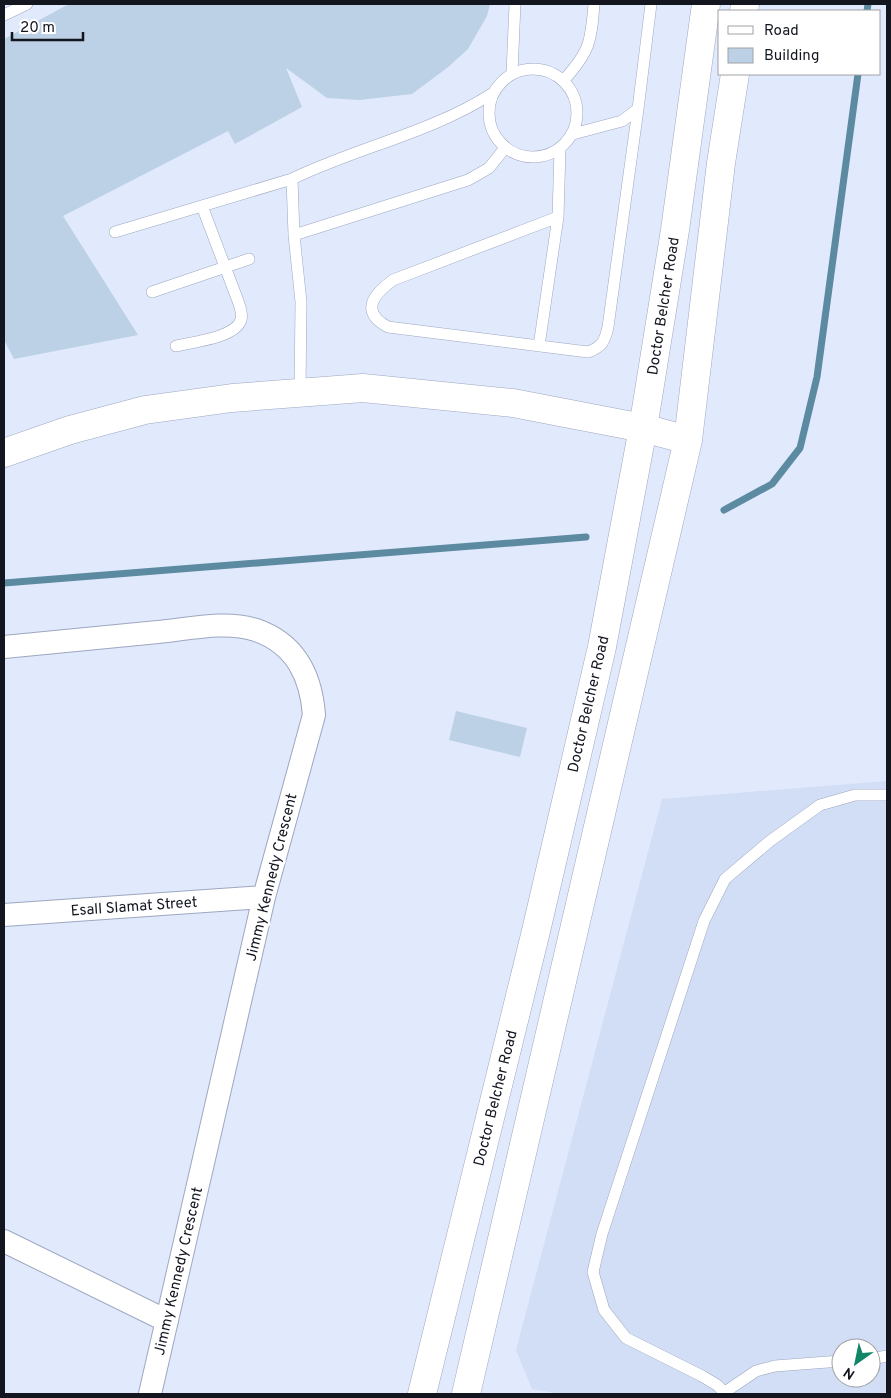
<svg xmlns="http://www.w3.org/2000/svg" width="891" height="1398" font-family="Overpass,sans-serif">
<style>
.built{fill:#d2ddf6;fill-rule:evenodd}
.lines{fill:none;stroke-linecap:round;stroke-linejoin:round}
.stream{stroke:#5c8aa1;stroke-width:7}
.building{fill:#bcd1e5}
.lane-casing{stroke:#9da7bf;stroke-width:12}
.street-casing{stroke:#9da7bf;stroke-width:24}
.secondary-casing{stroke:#9da7bf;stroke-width:29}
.lane{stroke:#fff;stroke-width:11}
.street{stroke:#fff;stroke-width:22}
.secondary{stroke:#fff;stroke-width:28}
.labels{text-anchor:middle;stroke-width:5;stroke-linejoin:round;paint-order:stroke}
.street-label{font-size:15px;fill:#13161f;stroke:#fff}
</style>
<rect width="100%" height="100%" fill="#e1e9fd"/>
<path class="built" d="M 887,781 L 887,1394 L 561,1394 L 532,1389 L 516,1350 L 662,799 ZM 841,1348 L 871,1348 L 871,1378 L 841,1378 Z"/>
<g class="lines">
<path class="stream" d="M 867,11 L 868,4
M 724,510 L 772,484 L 800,448 L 817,377 L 858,74
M 4,583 L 586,537"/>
</g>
<path class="building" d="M 69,4 L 490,4 L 487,16 L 468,49 L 447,68 L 412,94 L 359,100 L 327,98 L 286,68 L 302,107 L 235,144 L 228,131 L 63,216 L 138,335 L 14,359 L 4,340 L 4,39 Z
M 456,711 L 527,728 L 520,757 L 449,740 Z"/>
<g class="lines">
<g class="lane-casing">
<path id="lane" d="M 4,15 L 27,4
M489 113a44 44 0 1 1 88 0a44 44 0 1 1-88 0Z
M 512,73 L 515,4
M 564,80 C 590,51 591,42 594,4
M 573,134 L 622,121 L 638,109 L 651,4
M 560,149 L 558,217 L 393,280 C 374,294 359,311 388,327 L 588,352 C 602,347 605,341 608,327 L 638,109
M 115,232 L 292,179
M 294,235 L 468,180 L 489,168 L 505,148
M 152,292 L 249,259
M 176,346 C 192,342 235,338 241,320 C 243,314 240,307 238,301 L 202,206
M 539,346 L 558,217
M 300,393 L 301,302 L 294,235 L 292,179 C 358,147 431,133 493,93
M 871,1359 L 887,1356
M 725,1392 L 756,1371 L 775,1366 L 841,1361
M 726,1394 L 717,1385 L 702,1376 L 626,1338 L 604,1310 L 593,1272 L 602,1234 L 704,921 L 725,879 L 770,841 L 820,805 L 855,795 L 887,795"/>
</g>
<g class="street-casing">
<path id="street" d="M 4,647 C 55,642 107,637 158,632 C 189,629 226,620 256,630 C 296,644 311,676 314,715 L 264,897 L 150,1394
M 4,915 L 264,897
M 4,1241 L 167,1321"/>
</g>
<g class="secondary-casing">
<path id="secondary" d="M 744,11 L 745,4
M 4,453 L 70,430 L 145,410 L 232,398 L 363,388 L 513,403 L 643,428 L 688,440
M 422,1394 L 536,931 L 602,647 L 643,428 L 675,230 L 706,4
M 466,1394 L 688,440 L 721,163 L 735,74"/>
</g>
<use href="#lane" class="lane"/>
<use href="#street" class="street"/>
<use href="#secondary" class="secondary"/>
</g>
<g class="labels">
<g class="street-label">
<text transform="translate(663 306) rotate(-81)" y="5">Doctor Belcher Road</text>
<text transform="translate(588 704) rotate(-77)" y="5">Doctor Belcher Road</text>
<text transform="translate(271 877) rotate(-76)" y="5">Jimmy Kennedy Crescent</text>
<text transform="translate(134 906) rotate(-4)" y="5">Esall Slamat Street</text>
<text transform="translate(495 1098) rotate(-76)" y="5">Doctor Belcher Road</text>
<text transform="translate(178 1271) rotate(-77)" y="5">Jimmy Kennedy Crescent</text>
</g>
</g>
<rect width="891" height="1398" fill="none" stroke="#13161f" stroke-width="10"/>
<rect x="718" y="10" width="162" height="65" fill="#ffffff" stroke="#a1a2a5"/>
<rect x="728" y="26" width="25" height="8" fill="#ffffff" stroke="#a1a2a5"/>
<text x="764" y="35" font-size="15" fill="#13161f">Road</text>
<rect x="728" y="48" width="25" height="15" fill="#bcd1e5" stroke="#a1a2a5"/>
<text x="764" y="60" font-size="15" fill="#13161f">Building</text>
<g transform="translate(856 1363) rotate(213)"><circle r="24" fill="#ffffff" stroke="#a1a2a5"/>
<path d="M0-4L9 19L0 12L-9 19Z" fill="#108666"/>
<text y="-8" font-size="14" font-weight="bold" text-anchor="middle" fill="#13161f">N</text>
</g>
<path d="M12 32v8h71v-8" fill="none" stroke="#13161f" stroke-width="2.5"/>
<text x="20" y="32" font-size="15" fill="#13161f" stroke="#ffffff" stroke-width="4" paint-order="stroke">20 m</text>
</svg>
